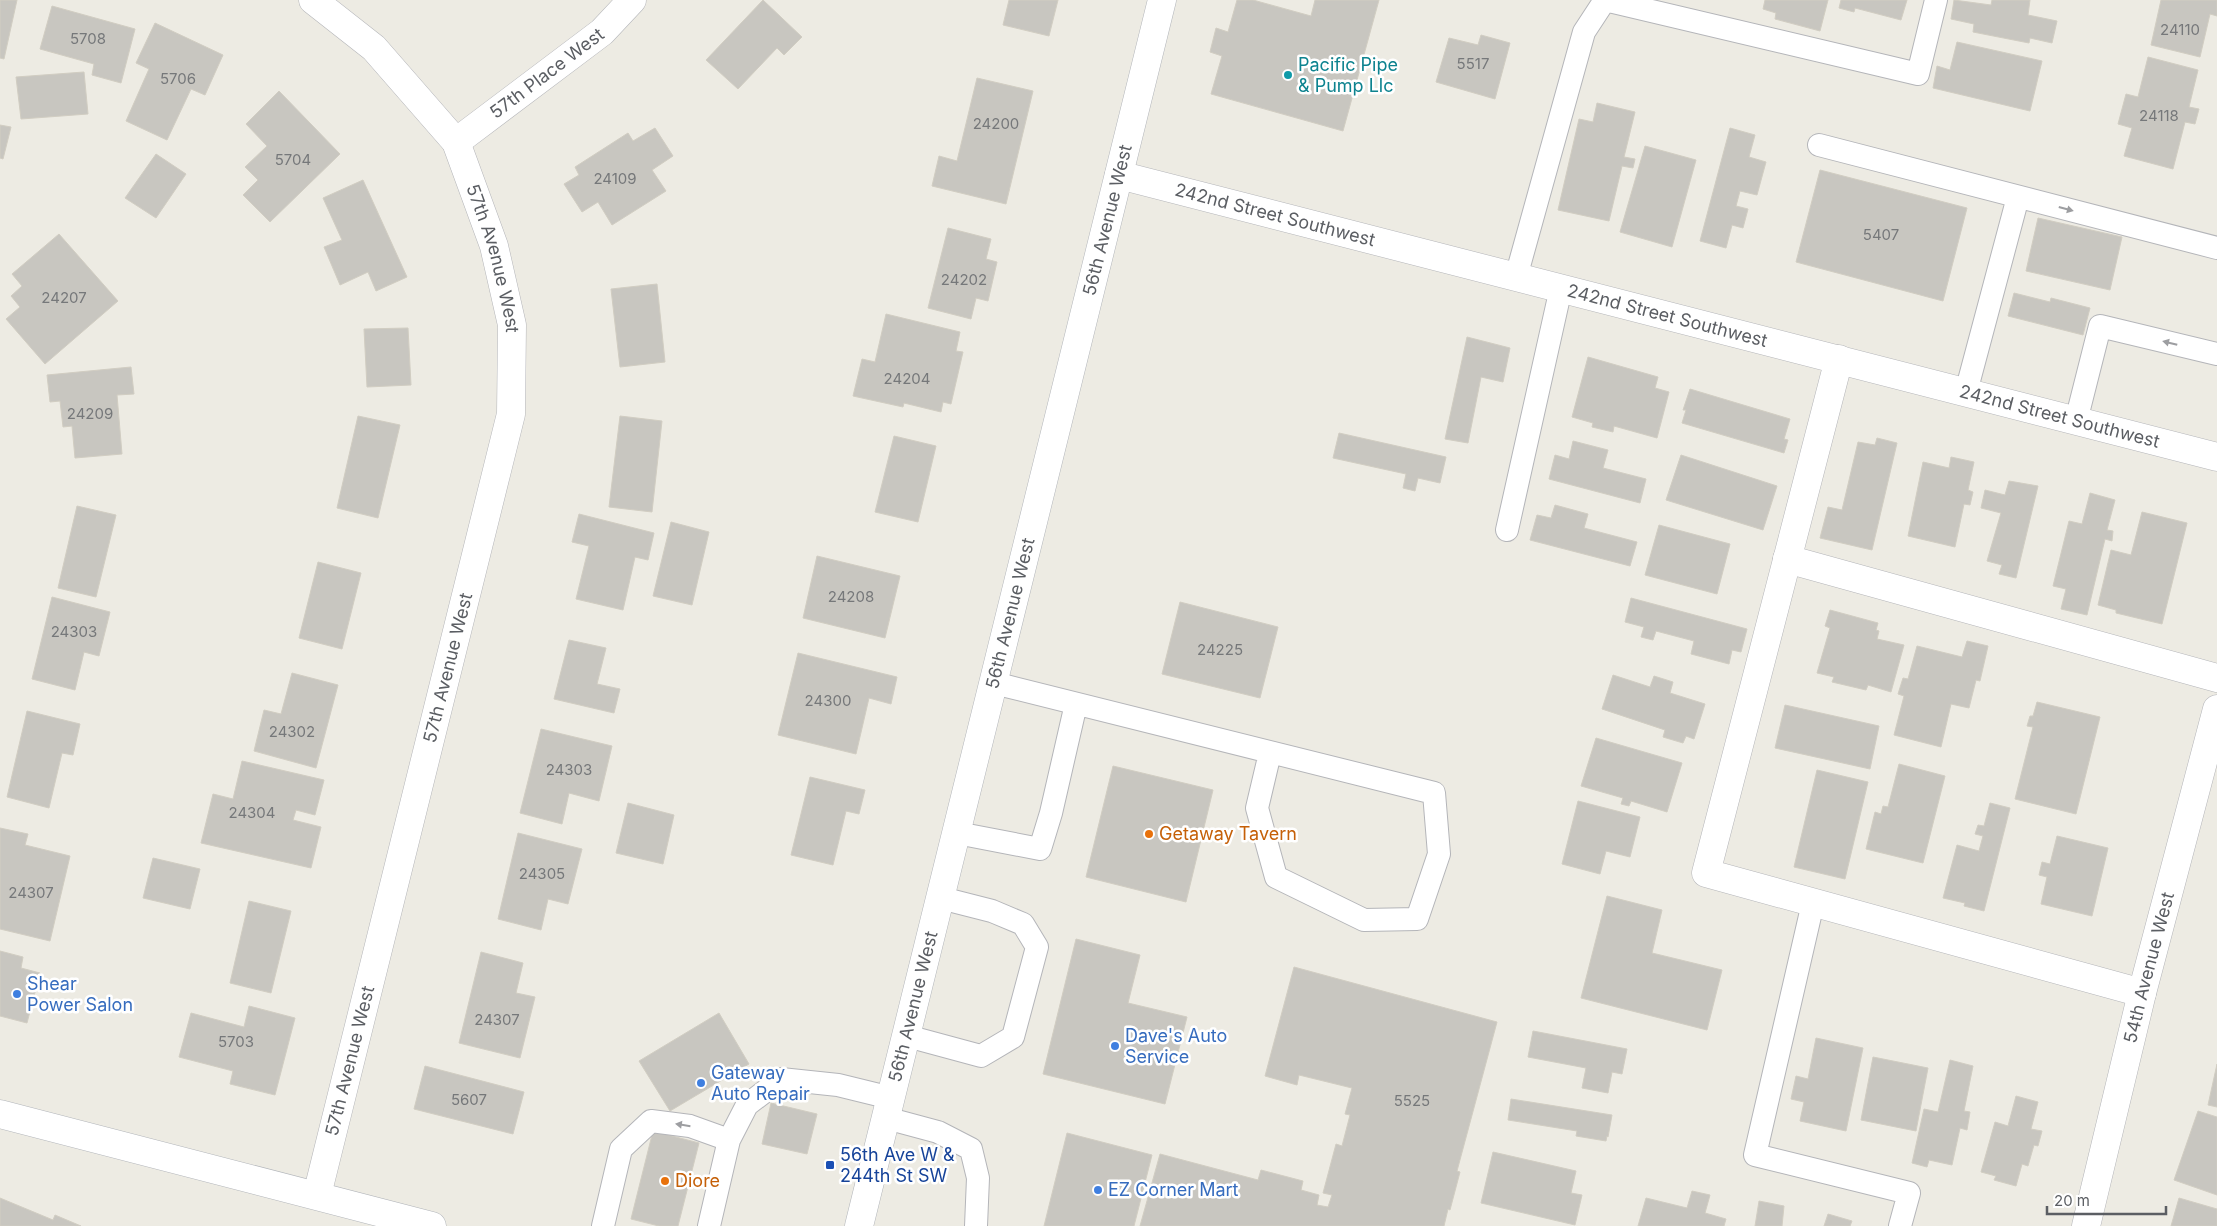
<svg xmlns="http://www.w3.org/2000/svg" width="2217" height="1226" font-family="Inter,sans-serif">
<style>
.building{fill:#c8c6c0;stroke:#d1cdc2}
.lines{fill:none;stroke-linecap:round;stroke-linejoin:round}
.lane-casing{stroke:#b4b5b9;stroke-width:24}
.street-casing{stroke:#b4b5b9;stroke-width:29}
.secondary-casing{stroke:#b2b5ba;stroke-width:29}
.lane{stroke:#fff;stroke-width:22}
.street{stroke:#fff;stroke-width:28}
.secondary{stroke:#fff;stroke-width:28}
.oneway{fill:#9d9ea1}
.culture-dot{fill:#0f9aa8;stroke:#fff;stroke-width:2}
.food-dot{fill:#e8710a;stroke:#fff;stroke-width:2}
.shop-dot{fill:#3f7fe0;stroke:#fff;stroke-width:2}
.transit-dot{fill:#1a4fb4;stroke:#fff;stroke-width:2}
.labels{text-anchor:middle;stroke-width:5;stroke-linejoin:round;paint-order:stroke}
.number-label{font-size:15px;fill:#76787a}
.culture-label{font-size:18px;fill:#0d838f;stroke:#fff;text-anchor:start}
.street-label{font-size:18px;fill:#5b5e63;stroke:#fff}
.food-label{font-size:18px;fill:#c56008;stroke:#fff;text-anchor:start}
.shop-label{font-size:18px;fill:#366cbe;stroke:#fff;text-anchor:start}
.transit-label{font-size:18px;fill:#164399;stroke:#fff;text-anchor:start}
</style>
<rect width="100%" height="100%" fill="#edebe3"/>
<path class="building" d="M 0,0 L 17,0 L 4,59 L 0,58 Z
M 763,0 L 802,37 L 784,55 L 777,48 L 738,89 L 706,60 Z
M 1009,0 L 1058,0 L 1049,36 L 1003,25 Z
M 1237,0 L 1253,0 L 1311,16 L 1315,0 L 1379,0 L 1343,131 L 1211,94 L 1222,56 L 1210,52 L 1216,28 L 1228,32 Z
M 1765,0 L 1828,0 L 1820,31 L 1775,19 L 1776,13 L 1763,9 Z
M 1841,0 L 1907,0 L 1901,20 L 1855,8 L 1854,12 L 1839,8 Z
M 1954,0 L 1991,5 L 1992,0 L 2030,0 L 2028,15 L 2057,21 L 2052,43 L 2030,38 L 2029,43 L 1973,32 L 1974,24 L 1951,19 Z
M 2161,0 L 2217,0 L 2217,16 L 2210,14 L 2200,57 L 2151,45 Z
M 52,6 L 135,29 L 121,83 L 92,75 L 94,64 L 40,49 Z
M 155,23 L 223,55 L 205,95 L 191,89 L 167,140 L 126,121 L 149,69 L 136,63 Z
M 1481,35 L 1510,43 L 1495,99 L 1436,82 L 1449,38 L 1478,45 Z
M 1957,42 L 2042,61 L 2030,111 L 1933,88 L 1937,66 L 1950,70 Z
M 2148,57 L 2198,70 L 2189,107 L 2199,109 L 2195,124 L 2185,122 L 2173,169 L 2124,156 L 2132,128 L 2118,124 L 2126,94 L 2138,97 Z
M 84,72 L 88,114 L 21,119 L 16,77 Z
M 977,78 L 1033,91 L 1006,204 L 932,186 L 939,156 L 957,161 Z
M 279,91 L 340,154 L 270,222 L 243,195 L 258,180 L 245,167 L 267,146 L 246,124 Z
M 1597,103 L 1635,112 L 1624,157 L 1635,159 L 1633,168 L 1622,166 L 1609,221 L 1558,210 L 1579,119 L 1593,122 Z
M 0,125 L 11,127 L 3,159 L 0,158 Z
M 655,128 L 673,156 L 652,170 L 666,191 L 612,225 L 598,202 L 582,212 L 564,184 L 579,175 L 575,167 L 628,133 L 633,141 Z
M 1730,128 L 1755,135 L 1749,157 L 1766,162 L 1757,195 L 1740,191 L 1736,206 L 1748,209 L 1743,228 L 1732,225 L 1726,248 L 1700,241 Z
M 1645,146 L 1696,160 L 1672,247 L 1620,232 Z
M 156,154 L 186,174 L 156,218 L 125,198 Z
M 1820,170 L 1967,208 L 1943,301 L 1796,262 Z
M 363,180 L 407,277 L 376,291 L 368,272 L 340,285 L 324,247 L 342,240 L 323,198 Z
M 2038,218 L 2122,237 L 2110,290 L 2026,271 Z
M 948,228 L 991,239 L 986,259 L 997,262 L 988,301 L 976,298 L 971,319 L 928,308 Z
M 59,234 L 118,301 L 45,364 L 6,319 L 20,307 L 11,296 L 22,286 L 12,274 Z
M 657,284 L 665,362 L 620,367 L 611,289 Z
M 2014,293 L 2050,302 L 2051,298 L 2090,308 L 2083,335 L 2008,316 Z
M 886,314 L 960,332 L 956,351 L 963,352 L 951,404 L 943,402 L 941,412 L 904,403 L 903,407 L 853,396 L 862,359 L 875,362 Z
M 408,328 L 411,385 L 367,387 L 364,329 Z
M 1467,337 L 1510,348 L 1503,382 L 1481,377 L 1468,443 L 1445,439 Z
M 1588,357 L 1658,377 L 1655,388 L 1669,392 L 1657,438 L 1614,426 L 1613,432 L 1592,427 L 1593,423 L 1572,417 Z
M 131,367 L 134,394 L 117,395 L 122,454 L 75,458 L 72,426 L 63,427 L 60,401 L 50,402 L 47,375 Z
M 1690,389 L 1790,419 L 1784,439 L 1788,440 L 1784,453 L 1682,423 L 1686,410 L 1683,410 Z
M 358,416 L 400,425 L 378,518 L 337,508 Z
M 620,416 L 662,421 L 652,512 L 609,507 Z
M 1339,433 L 1446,457 L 1440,483 L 1418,478 L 1415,491 L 1403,488 L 1406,474 L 1333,458 Z
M 894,436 L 936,446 L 918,522 L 875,512 Z
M 1877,438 L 1897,443 L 1872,550 L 1820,538 L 1828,507 L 1842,510 L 1858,442 L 1875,445 Z
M 1573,441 L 1608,450 L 1603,468 L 1646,479 L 1640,503 L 1549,479 L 1555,455 L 1569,459 Z
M 1681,455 L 1777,486 L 1763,530 L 1666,500 Z
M 1951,457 L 1974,462 L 1968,490 L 1973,492 L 1970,505 L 1964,504 L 1955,547 L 1908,536 L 1923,462 L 1949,468 Z
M 2009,481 L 2038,486 L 2016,578 L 1999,574 L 2002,565 L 1987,561 L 2001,513 L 1981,508 L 1985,490 L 2005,495 Z
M 2090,493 L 2115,500 L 2107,530 L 2113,531 L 2112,541 L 2105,539 L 2087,615 L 2061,609 L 2066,589 L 2053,586 L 2069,521 L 2082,524 Z
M 1555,505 L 1588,514 L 1584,528 L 1637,542 L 1630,566 L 1530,540 L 1537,515 L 1551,518 Z
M 77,506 L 116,515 L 96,597 L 58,588 Z
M 2142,512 L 2187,523 L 2162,624 L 2116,613 L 2116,610 L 2098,605 L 2111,550 L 2131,555 Z
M 579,514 L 654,533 L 648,560 L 635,557 L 623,610 L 576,599 L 589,546 L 572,542 Z
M 671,522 L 709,532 L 692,605 L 653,596 Z
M 1659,525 L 1730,544 L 1717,594 L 1645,575 Z
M 817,556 L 900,576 L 885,638 L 803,618 Z
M 318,562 L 361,573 L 342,649 L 299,638 Z
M 52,597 L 110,612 L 99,656 L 84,652 L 75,690 L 32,679 Z
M 1631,598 L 1747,629 L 1741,652 L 1732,650 L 1729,664 L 1691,654 L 1694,641 L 1656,631 L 1653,640 L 1641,637 L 1644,627 L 1625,622 Z
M 1180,602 L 1278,627 L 1260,698 L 1162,674 Z
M 1830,610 L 1878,623 L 1876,630 L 1879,631 L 1877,639 L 1904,645 L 1891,692 L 1868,685 L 1866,690 L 1832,682 L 1834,677 L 1817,673 L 1830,628 L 1825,626 Z
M 569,640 L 606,648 L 597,684 L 620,689 L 614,713 L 554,699 Z
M 1967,641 L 1988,646 L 1980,681 L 1976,680 L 1969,708 L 1951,704 L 1941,747 L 1894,735 L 1904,696 L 1898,694 L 1903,678 L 1908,679 L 1917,646 L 1962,657 Z
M 798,653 L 897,677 L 891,704 L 869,698 L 856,754 L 778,735 Z
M 292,673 L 338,685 L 316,768 L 254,751 L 264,710 L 281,714 Z
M 1613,675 L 1650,687 L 1654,676 L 1673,682 L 1670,693 L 1705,704 L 1694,739 L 1686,736 L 1683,743 L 1663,737 L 1665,730 L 1602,709 Z
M 2037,702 L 2100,717 L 2076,814 L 2015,799 L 2033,727 L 2027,726 L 2030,716 L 2033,716 Z
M 1785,705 L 1879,726 L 1870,769 L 1775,748 Z
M 27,711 L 80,724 L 73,755 L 62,753 L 49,808 L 7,797 Z
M 541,729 L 612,746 L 599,801 L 569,793 L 562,824 L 520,813 Z
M 1596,738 L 1682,763 L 1667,812 L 1631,801 L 1629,806 L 1621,804 L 1623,798 L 1581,786 Z
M 242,761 L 324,780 L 315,815 L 296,810 L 293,820 L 321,827 L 311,868 L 201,843 L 213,794 L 233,799 Z
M 1899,764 L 1945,776 L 1923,863 L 1866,849 L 1875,812 L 1881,814 L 1883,806 L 1888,807 Z
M 1113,766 L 1213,790 L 1186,902 L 1086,877 Z
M 1817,770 L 1868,782 L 1845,879 L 1794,867 Z
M 810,777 L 865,790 L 859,814 L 846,811 L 833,865 L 791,855 Z
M 1578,801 L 1640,817 L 1630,857 L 1606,851 L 1600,874 L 1562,864 Z
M 628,803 L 674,815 L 663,864 L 616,853 Z
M 1990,803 L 2010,808 L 1984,911 L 1964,906 L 1965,903 L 1943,898 L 1957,845 L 1979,851 L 1983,836 L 1975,834 L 1978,825 L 1984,826 Z
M 0,828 L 28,834 L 25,845 L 70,856 L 50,941 L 0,929 Z
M 518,833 L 582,849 L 568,904 L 548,899 L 541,930 L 498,919 Z
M 2057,836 L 2108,848 L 2092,916 L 2041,904 L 2047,877 L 2039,875 L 2042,862 L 2050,864 Z
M 153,858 L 200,869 L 190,909 L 143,898 Z
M 1607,896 L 1662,910 L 1652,953 L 1722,970 L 1707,1030 L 1581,998 Z
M 249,901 L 291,911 L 271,993 L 230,983 Z
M 1076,939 L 1140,955 L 1128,1003 L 1187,1017 L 1165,1104 L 1043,1074 Z
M 0,951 L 23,957 L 21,968 L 40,973 L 27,1023 L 0,1016 Z
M 481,952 L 523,963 L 516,993 L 535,997 L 520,1058 L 459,1043 Z
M 1294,967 L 1497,1022 L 1457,1171 L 1460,1172 L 1450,1210 L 1448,1209 L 1444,1226 L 1140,1226 L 1160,1154 L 1258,1180 L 1261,1170 L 1303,1181 L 1301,1190 L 1319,1195 L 1317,1205 L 1328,1207 L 1332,1195 L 1323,1193 L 1336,1144 L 1342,1146 L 1350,1115 L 1345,1114 L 1352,1088 L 1299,1075 L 1297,1085 L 1265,1076 Z
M 249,1006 L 295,1018 L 275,1095 L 230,1084 L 233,1071 L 179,1057 L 191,1013 L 244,1027 Z
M 719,1013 L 749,1064 L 670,1111 L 639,1061 Z
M 1533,1031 L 1627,1049 L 1622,1074 L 1612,1072 L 1608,1093 L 1582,1088 L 1586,1068 L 1528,1057 Z
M 1816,1038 L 1863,1048 L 1846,1131 L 1800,1121 L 1804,1102 L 1791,1099 L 1796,1076 L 1808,1079 Z
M 1873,1057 L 1928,1068 L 1916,1131 L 1861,1120 Z
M 1950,1060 L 1973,1066 L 1964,1111 L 1970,1112 L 1967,1130 L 1960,1128 L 1952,1165 L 1929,1160 L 1927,1167 L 1912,1163 L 1924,1109 L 1938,1112 Z
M 2217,1064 L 2217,1107 L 2208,1105 Z
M 425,1066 L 524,1092 L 513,1134 L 414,1109 Z
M 2016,1096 L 2038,1102 L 2031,1129 L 2042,1131 L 2038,1146 L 2034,1145 L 2028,1166 L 2022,1164 L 2016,1186 L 1994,1180 L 1996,1176 L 1981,1172 L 1995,1122 L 2008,1126 Z
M 1511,1099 L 1612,1115 L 1608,1137 L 1607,1136 L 1606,1141 L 1576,1136 L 1577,1131 L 1508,1120 Z
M 771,1103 L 817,1114 L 807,1154 L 762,1144 Z
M 2198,1111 L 2217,1117 L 2217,1195 L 2174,1180 Z
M 653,1131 L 699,1143 L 678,1226 L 659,1226 L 631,1219 Z
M 1067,1133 L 1152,1155 L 1134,1226 L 1044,1226 Z
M 1493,1152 L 1576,1171 L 1571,1193 L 1582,1195 L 1575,1225 L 1481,1203 Z
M 1692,1191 L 1710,1195 L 1705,1213 L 1726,1219 L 1724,1226 L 1638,1226 L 1646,1198 L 1687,1208 Z
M 0,1198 L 53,1220 L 55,1215 L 81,1226 L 0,1226 Z
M 2179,1198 L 2217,1209 L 2217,1226 L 2171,1226 Z
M 1759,1201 L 1784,1206 L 1782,1226 L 1755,1226 Z
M 1828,1214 L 1852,1221 L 1850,1226 L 1824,1226 Z"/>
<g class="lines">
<g class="lane-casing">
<path id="lane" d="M 1605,0 L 1918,74 L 1936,0
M 1819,145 L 2217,248
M 1516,277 L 1584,32 L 1605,0
M 1966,392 L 2018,197
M 2076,421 L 2100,326 L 2217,354
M 1507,530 L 1561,288
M 994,683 L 1434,793 L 1439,854 L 1417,919 L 1364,920 L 1276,877 L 1257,808 L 1270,753
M 957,833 L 1040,849 L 1051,813 L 1076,704
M 1813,903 L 1755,1155 L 1909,1193 L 1900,1226
M 907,1036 L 981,1056 L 1013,1037 L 1037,947 L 1023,924 L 992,911 L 941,898
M 886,1118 L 938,1132 L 971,1149 L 978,1178 L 976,1226
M 603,1226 L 621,1149 L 651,1121 L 690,1126 L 729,1140
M 709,1226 L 729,1140 L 747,1105 L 781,1079 L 838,1085 L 891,1098"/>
</g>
<g class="street-casing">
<g id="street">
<path id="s1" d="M 313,0 L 374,48 L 456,142 L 494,246 L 512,325 L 511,414 L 317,1195"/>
<path id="s2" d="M 456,142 L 602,32 L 632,0"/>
<path id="s3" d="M 1119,175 L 2217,457"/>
<path d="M 1839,359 L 1706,873 L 2142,993"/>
<path d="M 1787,559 L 2217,678"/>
<path id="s4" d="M 2086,1226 L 2142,993 L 2217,709"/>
</g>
</g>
<g class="secondary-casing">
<g id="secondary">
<path d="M 0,1114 L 432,1226"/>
<path id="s5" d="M 859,1226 L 1162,0"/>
</g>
</g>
<use href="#lane" class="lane"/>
<use href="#street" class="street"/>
<use href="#secondary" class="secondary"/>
</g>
<defs><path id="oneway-solid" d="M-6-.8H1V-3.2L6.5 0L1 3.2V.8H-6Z" transform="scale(1.25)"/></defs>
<g class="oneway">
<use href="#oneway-solid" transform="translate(2066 209) rotate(15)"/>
<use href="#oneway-solid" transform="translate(2170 343) rotate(-166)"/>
<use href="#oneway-solid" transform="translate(683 1125) rotate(-171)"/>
</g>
<circle class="culture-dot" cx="1288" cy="75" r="5"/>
<g class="food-dot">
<circle cx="1149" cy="834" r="5"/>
<circle cx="665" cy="1181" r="5"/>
</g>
<g class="shop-dot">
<circle cx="17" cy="994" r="5"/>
<circle cx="1115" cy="1046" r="5"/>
<circle cx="701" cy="1083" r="5"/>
<circle cx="1098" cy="1190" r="5"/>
</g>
<rect class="transit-dot" x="825" y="1160" width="10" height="10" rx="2.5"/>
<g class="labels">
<g class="number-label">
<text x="2180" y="35">24110</text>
<text x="88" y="44">5708</text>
<text x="1473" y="69">5517</text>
<text x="178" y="84">5706</text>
<text x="2159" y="121">24118</text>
<text x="996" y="129">24200</text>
<text x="293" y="165">5704</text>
<text x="615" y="184">24109</text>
<text x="1881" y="240">5407</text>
<text x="964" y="285">24202</text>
<text x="64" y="303">24207</text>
<text x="907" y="384">24204</text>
<text x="90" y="419">24209</text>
<text x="851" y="602">24208</text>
<text x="74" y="637">24303</text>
<text x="1220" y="655">24225</text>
<text x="828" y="706">24300</text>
<text x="292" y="737">24302</text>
<text x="569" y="775">24303</text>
<text x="252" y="818">24304</text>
<text x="542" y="879">24305</text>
<text x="31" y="898">24307</text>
<text x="497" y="1025">24307</text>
<text x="236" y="1047">5703</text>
<text x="469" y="1105">5607</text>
<text x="1412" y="1106">5525</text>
</g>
<g class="culture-label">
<text x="1298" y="71">Pacific Pipe<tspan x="1298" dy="21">&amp; Pump Llc</tspan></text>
</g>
<g class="street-label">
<text dy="6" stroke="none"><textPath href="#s2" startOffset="114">57th Place West</textPath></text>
<text dy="6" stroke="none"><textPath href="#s3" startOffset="161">242nd Street Southwest</textPath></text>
<text dy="6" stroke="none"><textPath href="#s5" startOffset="1036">56th Avenue West</textPath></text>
<text dy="6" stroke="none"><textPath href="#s1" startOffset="325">57th Avenue West</textPath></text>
<text dy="6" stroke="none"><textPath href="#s3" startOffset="566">242nd Street Southwest</textPath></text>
<text dy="6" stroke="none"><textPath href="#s3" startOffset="971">242nd Street Southwest</textPath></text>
<text dy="6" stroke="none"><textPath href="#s5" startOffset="631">56th Avenue West</textPath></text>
<text transform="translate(448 668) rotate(-76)" y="6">57th Avenue West</text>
<text dy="6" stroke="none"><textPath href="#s4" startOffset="266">54th Avenue West</textPath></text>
<text dy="6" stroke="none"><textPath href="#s5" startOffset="226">56th Avenue West</textPath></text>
<text transform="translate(350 1061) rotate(-76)" y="6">57th Avenue West</text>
</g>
<g class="food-label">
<text x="1159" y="840">Getaway Tavern</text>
<text x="675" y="1187">Diore</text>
</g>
<g class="shop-label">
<text x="27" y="990">Shear<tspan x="27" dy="21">Power Salon</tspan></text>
<text x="1125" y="1042">Dave's Auto<tspan x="1125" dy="21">Service</tspan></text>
<text x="711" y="1079">Gateway<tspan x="711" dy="21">Auto Repair</tspan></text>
<text x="1108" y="1196">EZ Corner Mart</text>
</g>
<g class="transit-label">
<text x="840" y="1161">56th Ave W &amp;<tspan x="840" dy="21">244th St SW</tspan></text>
</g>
</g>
<path d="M2047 1206v8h119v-8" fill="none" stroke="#5b5e63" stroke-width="2.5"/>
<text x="2054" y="1206" font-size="15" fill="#5b5e63" stroke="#ffffff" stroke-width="4" paint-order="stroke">20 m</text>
</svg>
